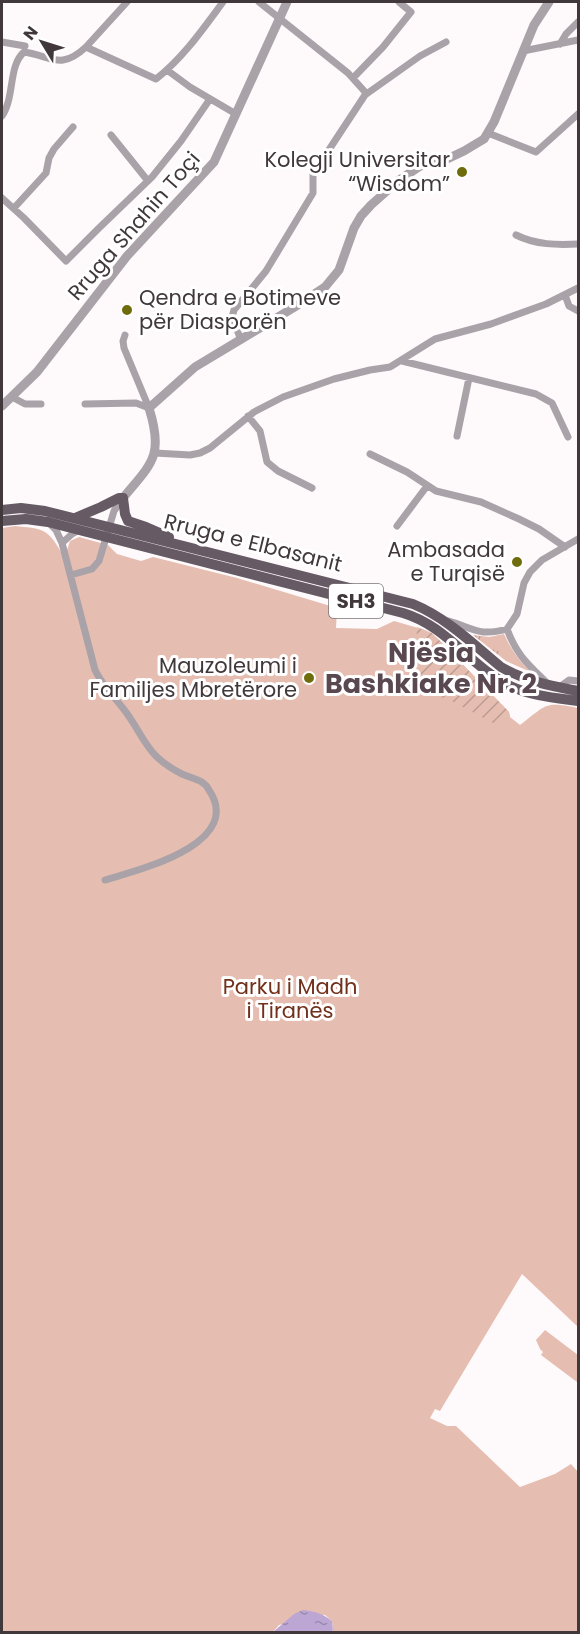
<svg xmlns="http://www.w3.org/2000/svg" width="580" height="1634" font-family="Poppins,sans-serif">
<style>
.grass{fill:url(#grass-tufts)}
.park{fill:#e6beb1}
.garden{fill:url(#garden-furrows)}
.water{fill:url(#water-ripples)}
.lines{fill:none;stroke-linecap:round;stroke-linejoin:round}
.minor{stroke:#a9a2a8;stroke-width:7}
.tertiary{stroke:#a9a2a8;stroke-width:9}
.primary{stroke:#665a64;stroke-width:10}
.poi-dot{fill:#6e6c0c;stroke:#fff;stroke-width:2}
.labels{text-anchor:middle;stroke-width:6;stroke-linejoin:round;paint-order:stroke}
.shield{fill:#fff;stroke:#7a7476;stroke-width:1.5}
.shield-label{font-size:20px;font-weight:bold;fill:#41383c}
.poi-label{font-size:21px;fill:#41383c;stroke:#fff;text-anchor:end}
.street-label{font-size:21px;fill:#41383c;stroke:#fff}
.park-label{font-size:21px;fill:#71301a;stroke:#fff}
.district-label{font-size:27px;font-weight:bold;fill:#5a4850;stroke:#fff}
</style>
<defs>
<pattern id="grass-tufts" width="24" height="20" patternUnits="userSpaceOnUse" patternTransform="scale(1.5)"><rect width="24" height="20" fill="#e6beb1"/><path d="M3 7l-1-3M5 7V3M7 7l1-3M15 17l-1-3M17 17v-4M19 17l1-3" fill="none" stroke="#bc9b91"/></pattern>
<pattern id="garden-furrows" width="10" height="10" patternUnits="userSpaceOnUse" patternTransform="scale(1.5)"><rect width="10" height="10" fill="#e6beb1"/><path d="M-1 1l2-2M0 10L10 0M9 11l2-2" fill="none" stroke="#bc9b91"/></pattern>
<pattern id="water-ripples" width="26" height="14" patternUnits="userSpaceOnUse" patternTransform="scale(1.5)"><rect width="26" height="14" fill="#bca7d4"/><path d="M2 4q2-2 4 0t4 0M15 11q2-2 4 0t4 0" fill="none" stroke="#9a89ad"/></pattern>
</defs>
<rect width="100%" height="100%" fill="#fef9fb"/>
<path class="grass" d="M 504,634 C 511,649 519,662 533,673 L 506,661 L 473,635 L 489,637 Z"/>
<path class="park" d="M 15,526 C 41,529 47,527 61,552 L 67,550 L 70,541 L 79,537 L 108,545 L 117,554 L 141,561 L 153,557 L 237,578 L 337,608 L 336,628 L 377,629 L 394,621 L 425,630 L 439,640 L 509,712 L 510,717 L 520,725 C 547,705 543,701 578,708 L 578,1327 L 522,1274 L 440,1411 L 435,1409 L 430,1418 L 447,1426 L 456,1426 L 520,1487 L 555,1474 L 571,1464 L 578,1472 L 578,1632 L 331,1632 L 333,1630 L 332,1621 L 325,1615 L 279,1625 L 273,1632 L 2,1632 L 2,528 Z
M 545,1330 L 578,1355 L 578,1380 L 577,1382 L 541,1355 L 543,1352 L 540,1349 L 536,1340 Z"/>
<path class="garden" d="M 417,627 L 432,633 L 439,640 L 509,712 L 510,717 L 505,721 L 493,723 L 450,700 L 434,695 L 433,691 L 414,690 Z"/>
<path class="water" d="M 303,1610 C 315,1611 323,1614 332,1621 L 333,1630 L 331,1632 L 273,1632 L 294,1614 Z"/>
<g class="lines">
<path class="minor" d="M 259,2 L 348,73 L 366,93
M 2,42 L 25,46
M 560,44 L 566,34 L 578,22
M 86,47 L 156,79 C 183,58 203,29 223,2
M 523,51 L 578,40
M 167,70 L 190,87 L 236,114
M 353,78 L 383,47 L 411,12 L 399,2
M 2,116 C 15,97 8,66 24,52 C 52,56 60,71 86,47 L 127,2
M 488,133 L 536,152 L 578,114
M 111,135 L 148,181
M 2,198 L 24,218 L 66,261 L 99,228 L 152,177 L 181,141 L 210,99
M 14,208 L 46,173 L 49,158 L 54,149 L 73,127
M 516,235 C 536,245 557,245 578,244
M 565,295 L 569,306 L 578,311
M 125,335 L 123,341 L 124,348 L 149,408
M 241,340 L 232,317 L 234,310 L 266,271 L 313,193 L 313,174 L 365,95 L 420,56 L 446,42
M 402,361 L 536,394 L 552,403 L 568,437
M 12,397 L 25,404 L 41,404
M 85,404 L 136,403 L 149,408
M 248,416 L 260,431 L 267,462 L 278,471 L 312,488
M 457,436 L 469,378
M 155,453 L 190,455 L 200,453 L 210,448 L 254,412 L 283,397 L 334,379 L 370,370 L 390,367 L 435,339 L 491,324 L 546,304 L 578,288
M 370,454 L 407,472 L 436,491 L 481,502 L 519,519 L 539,529 L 565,547
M 50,524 L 56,530 L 62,543 L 95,670 C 104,689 119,701 130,718 C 139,731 145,745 156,756 C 164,764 172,769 182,774 C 193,779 203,779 209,790 C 245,844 138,870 105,880
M 397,526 L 427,486
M 62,543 L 72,534 L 79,530
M 71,575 L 92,569 L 99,561 L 114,511 L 122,499
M 448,621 C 474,628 478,637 507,629 L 517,614 L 524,583 L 530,572 L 542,560 L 578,539
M 507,629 C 517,656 528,664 548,684
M 558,688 L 569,680 L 578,681"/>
<path class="tertiary" d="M 2,406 L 37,372 L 127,256 L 214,162 L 287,2
M 123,498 C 152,463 164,456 149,408 L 195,367 L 293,308 L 325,287 L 339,270 L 354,228 L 361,216 L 371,205 L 398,181 L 420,166 L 445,160 L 464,151 L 484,139 L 494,122 L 534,25 L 549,2"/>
<path class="primary" d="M 2,510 L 21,508 L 45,511 L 413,604 C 447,618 473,644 501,667 C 525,681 551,686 578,691
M 75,518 L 101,507 L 119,498 L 123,498 L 125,514 L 128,521 L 146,527 L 169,537
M 2,521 L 26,519 L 48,522 L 403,613 C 447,626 470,666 510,686 C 531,696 556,698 578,701"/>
</g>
<g class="poi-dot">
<circle cx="462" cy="172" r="6"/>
<circle cx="127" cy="310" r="6"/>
<circle cx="517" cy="562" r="6"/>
<circle cx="309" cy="678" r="6"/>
</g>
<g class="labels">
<rect class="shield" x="329" y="584" width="54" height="34" rx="4.5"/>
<g class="shield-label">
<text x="356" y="608">SH3</text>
</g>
<g class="poi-label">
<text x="450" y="167">Kolegji Universitar<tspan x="450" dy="24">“Wisdom”</tspan></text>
<text x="139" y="305" text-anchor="start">Qendra e Botimeve<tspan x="139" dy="24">për Diasporën</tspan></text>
<text x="505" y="557">Ambasada<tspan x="505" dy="24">e Turqisë</tspan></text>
<text x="297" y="673">Mauzoleumi i<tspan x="297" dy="24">Familjes Mbretërore</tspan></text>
</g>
<g class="street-label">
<text transform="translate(134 226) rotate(-49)" y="7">Rruga Shahin Toçi</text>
<text transform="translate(253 543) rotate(14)" y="7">Rruga e Elbasanit</text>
</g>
<g class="park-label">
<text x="290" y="994">Parku i Madh<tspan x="290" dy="24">i Tiranës</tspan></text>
</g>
<g class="district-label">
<text x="431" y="662">Njësia<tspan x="431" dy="31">Bashkiake Nr. 2</tspan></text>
</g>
</g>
<rect width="580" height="1634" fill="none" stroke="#41383c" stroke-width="6"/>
<g transform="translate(42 42) rotate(308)" stroke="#ffffff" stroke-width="4.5" paint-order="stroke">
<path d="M0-4.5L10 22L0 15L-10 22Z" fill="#41383c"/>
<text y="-9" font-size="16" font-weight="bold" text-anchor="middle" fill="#41383c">N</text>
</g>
</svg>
